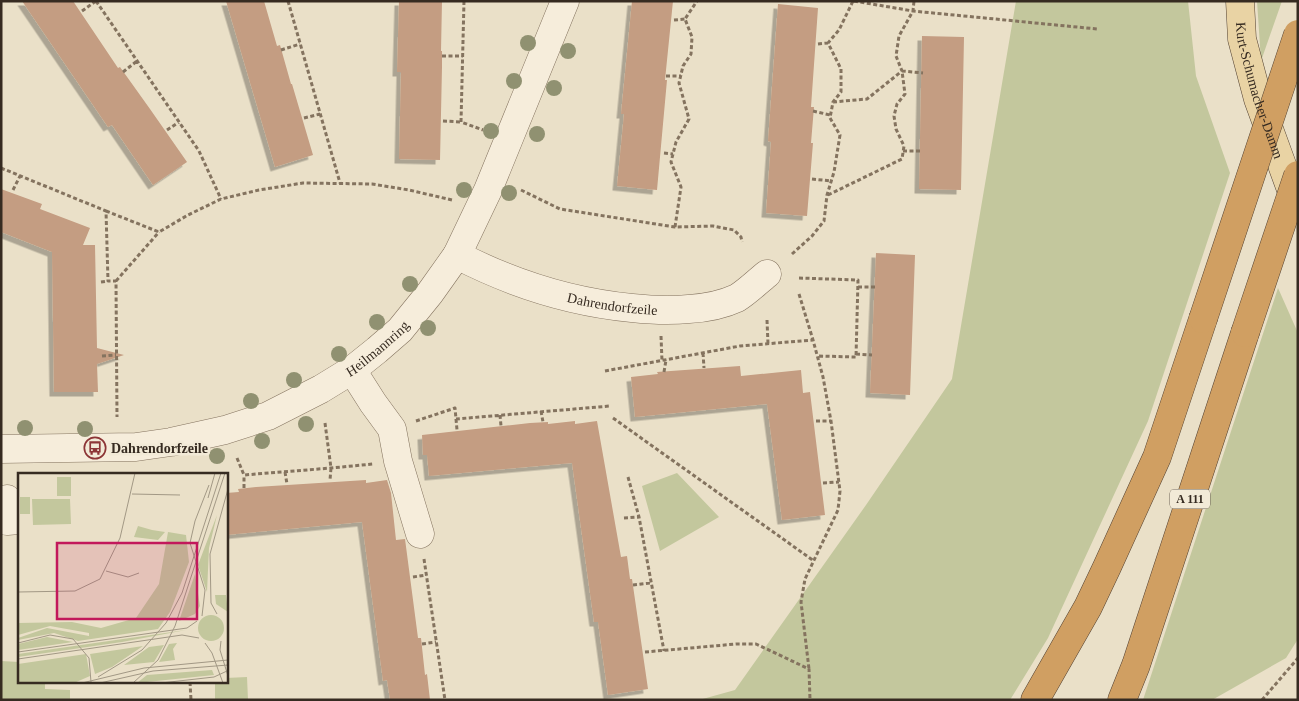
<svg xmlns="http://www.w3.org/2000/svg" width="1299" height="701" font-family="'Times New Roman',serif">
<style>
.green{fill:#c3c79d}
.building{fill:#c49d82;filter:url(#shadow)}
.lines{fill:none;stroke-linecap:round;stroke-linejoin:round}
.minor-casing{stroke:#84735f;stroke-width:29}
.major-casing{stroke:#534132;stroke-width:29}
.highway-casing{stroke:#534132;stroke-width:29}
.path{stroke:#84735f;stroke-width:3;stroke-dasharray:4 2.5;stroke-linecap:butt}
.minor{stroke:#f6eddb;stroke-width:28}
.major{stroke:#e9d3a4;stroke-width:28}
.highway{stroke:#d09f62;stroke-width:28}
.highway-bridge-casing{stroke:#534132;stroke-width:29;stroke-linecap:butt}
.highway-bridge{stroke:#d09f62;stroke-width:28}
.tree{fill:#909171}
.labels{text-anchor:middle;stroke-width:5;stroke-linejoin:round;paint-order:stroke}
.shield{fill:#f2ead7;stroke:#6e6458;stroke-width:1}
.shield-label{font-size:12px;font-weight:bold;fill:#362b21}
.street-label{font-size:14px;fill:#362b21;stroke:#f2ead7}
.poi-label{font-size:14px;font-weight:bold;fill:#362b21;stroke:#f2ead7;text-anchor:start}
.inset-road{fill:none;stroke:#a29885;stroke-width:1}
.view{fill:#c2185b;fill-opacity:0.15;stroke:#c2185b;stroke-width:2.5}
.inset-edge{fill:none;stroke:#362b21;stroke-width:2.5}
</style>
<defs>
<filter id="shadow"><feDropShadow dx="-4.5" dy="4.5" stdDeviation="0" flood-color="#0004"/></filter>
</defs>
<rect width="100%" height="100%" fill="#eae0c8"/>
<path class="green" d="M 1016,1 L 1188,1 L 1196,76 L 1230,173 L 1148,421 L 1048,638 L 1010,700 L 699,700 L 735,690 L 866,505 L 952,379 Z
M 1257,1 L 1282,1 L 1261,61 Z
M 1278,288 L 1298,333 L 1298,639 L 1286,658 L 1212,700 L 1143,700 Z
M 677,473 L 719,517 L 660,551 L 642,486 Z
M 1,661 L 19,662 L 19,682 L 45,682 L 45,689 L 70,690 L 70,700 L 1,700 Z
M 247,677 L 248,700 L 215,700 L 215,682 L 226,682 L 226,678 Z"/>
<path class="building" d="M 22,1 L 73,1 L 118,68 L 120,67 L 150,109 L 187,162 L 153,185 L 112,125 L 108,127 Z
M 226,1 L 264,1 L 277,46 L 280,45 L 291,84 L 292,84 L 313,155 L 275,167 Z
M 399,1 L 442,1 L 441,51 L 442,51 L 442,67 L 440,160 L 399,159 L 401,72 L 397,72 Z
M 632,1 L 673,1 L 665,80 L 667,80 L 657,190 L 617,186 L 624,114 L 621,114 Z
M 778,4 L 818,8 L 811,107 L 814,107 L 811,143 L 813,143 L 807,216 L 766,213 L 771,142 L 768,141 Z
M 922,36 L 964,37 L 961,190 L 919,189 Z
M 1,189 L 42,204 L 40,209 L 90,228 L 83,245 L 95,245 L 97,348 L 124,355 L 97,364 L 98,392 L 54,392 L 52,252 L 1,232 Z
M 876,253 L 915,255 L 910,395 L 870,393 Z
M 740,366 L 741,376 L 801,370 L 803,393 L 810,392 L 825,515 L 782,520 L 767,404 L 635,417 L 631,377 L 658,374 L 657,372 Z
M 575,421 L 575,424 L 597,421 L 621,557 L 627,556 L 630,579 L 632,579 L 648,689 L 608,695 L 598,622 L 594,622 L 572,463 L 429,476 L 427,455 L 423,455 L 422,435 L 530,423 L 548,422 L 548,424 Z
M 366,480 L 366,483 L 387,480 L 391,493 L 396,540 L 405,539 L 418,638 L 421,638 L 425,675 L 427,674 L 430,700 L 390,700 L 387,680 L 383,681 L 362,522 L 226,535 L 226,493 L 239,492 L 238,489 L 256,487 Z"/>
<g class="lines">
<g class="minor-casing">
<g id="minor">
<path id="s1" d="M 457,255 C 511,283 570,302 632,308 C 651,310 669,311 689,309 C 705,308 722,305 737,298 C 747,292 758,281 767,274"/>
<path d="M 352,370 L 373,403 L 392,429 L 398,461 L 420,534"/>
<path id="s2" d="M 1,449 L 136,447 L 171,442 L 225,430 L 268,416 L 321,389 L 352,370 L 377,350 L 400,330 L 430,293 L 457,255 L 488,190 L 565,1"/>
<path d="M 7,499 L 7,521 L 19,520"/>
</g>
</g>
<g class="major-casing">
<g id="major">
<path id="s3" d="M 1240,1 L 1242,39 L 1258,99 L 1297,206"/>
</g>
</g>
<g class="highway-casing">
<path id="highway" d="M 1035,700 L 1088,607 L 1107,567 L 1157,457 L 1203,319
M 1122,700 L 1136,665 L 1245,333"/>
</g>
<path class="path" d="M 96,1 L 199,151 L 221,199
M 288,1 L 340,183
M 464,1 L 461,122 L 483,130
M 854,1 L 913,11 L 1097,29
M 82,11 L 96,1
M 674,20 L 685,19
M 818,44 L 828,43
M 281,50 L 300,44
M 442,56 L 463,56
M 123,72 L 137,61
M 666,76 L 681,76
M 833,102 L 867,99 L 902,71 L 896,56 L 899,36 L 913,11 L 914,1
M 813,111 L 830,115
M 304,118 L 320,114
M 443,121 L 461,122
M 167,130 L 179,122
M 903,151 L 922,151
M 664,153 L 673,154
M 1,168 L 106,211 L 108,281 L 116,281 L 117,417
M 812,179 L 831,181
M 13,190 L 20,176
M 521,190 L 560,209 L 675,227 L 713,226 L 734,230 L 741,237 L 742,242
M 828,195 L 902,159 L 904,146 L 896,129 L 894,116 L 897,104 L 905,94 L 902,71 L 923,73
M 106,211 L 159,232 L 188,215 L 221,199 L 259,190 L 303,183 L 372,184 L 409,190 L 452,200
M 675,227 L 681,187 L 671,162 L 676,142 L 689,119 L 679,83 L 683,66 L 691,54 L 692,37 L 685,19 L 697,1
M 792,254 L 812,236 L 824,221 L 827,195 L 834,172 L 840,135 L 830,118 L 833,102 L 841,92 L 841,69 L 828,43 L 839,30 L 853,1
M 799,278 L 858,280 L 856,357 L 818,356
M 116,281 L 159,232
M 101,282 L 108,281
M 858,287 L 875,287
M 799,294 L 813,340 L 823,377 L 831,421 L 840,491 L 838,510 L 805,579 L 801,602 L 809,669
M 767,320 L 768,344
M 661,336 L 662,361
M 703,353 L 704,368
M 856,354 L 872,355
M 102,356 L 116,355
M 605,371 L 740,346 L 813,340
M 664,372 L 666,360
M 541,411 L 543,422
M 500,415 L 501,426
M 613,418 L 814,561
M 456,419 L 457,430
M 416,421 L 455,408 L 456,419 L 610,406
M 816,421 L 831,421
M 325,423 L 331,468 L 330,480
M 237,458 L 244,475 L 331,468 L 373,464
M 285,472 L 287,484
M 628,477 L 639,517 L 664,651
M 823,483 L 839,482
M 244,488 L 244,475
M 624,518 L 639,517
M 424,559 L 445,700
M 413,577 L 426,575
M 633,585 L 651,583
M 422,644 L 436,642
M 645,652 L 736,644 L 756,644 L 809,669 L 810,700
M 190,682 L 191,700
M 1262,700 L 1298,658"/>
<use href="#minor" class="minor"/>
<use href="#major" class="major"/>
<use href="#highway" class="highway"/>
<g class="highway-bridge-casing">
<path id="highway-bridge" d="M 1203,319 L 1298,34
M 1245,333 L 1298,175"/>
</g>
<use href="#highway-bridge" class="highway-bridge"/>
</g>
<g class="tree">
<circle cx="528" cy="43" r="8"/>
<circle cx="568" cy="51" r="8"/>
<circle cx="514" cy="81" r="8"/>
<circle cx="554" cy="88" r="8"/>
<circle cx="491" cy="131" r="8"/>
<circle cx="537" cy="134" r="8"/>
<circle cx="464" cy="190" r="8"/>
<circle cx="509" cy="193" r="8"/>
<circle cx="410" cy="284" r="8"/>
<circle cx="377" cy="322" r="8"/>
<circle cx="428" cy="328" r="8"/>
<circle cx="339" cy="354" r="8"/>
<circle cx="294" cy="380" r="8"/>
<circle cx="251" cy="401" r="8"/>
<circle cx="306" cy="424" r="8"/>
<circle cx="25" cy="428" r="8"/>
<circle cx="85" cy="429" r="8"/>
<circle cx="262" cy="441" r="8"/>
<circle cx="217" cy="456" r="8"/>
</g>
<defs>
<g id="bus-ring" transform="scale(1.125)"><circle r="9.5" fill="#f2ead7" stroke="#8d3536" stroke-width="1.5"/><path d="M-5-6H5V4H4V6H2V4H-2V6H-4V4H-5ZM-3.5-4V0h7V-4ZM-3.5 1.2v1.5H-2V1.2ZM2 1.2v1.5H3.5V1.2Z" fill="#8d3536"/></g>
</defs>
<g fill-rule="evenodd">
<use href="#bus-ring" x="95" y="448"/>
</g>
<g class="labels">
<rect class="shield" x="1170" y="489.5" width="40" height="19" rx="4"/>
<g class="shield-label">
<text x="1190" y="503">A 111</text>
</g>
<g class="street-label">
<text dy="5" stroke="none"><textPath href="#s3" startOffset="92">Kurt-Schumacher-Damm</textPath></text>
<text dy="5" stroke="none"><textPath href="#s1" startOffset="164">Dahrendorfzeile</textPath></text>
<text dy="5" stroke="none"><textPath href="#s2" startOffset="400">Heilmannring</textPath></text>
</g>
<g class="poi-label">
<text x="111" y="453">Dahrendorfzeile</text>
</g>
</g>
<g transform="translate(18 473)">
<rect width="210" height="210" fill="#eae0c8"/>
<path d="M 39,4 L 53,4 L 53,23 L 39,23 ZM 2,24 L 12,24 L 12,41 L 2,41 ZM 14,26 L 52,26 L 53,51 L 15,52 ZM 199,42 L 191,75 L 189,119 L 180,92 ZM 120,53 L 134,57 L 147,59 L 140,67 L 116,64 ZM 150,59 L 168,62 L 171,89 L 152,139 L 140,156 L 60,168 L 36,160 L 0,167 L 0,165 L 29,155 L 71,163 L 71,160 L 32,153 L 0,162 L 0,150 L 54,149 L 83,155 L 118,145 L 141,111 ZM 177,101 L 182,133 L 177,141 L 161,148 ZM 197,122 L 208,122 L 210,139 L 198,131 ZM180 155a13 13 0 1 1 26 0a13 13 0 1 1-26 0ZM 168,157 L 104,169 L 0,184 L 0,181 ZM 29,164 L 55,169 L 0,177 L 0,171 ZM 159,170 L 155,176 L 157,187 L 141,189 L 151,171 ZM 146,172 L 136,189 L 106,192 L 131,174 ZM 125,173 L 94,194 L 77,201 L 72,181 ZM 68,181 L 72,203 L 56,210 L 0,210 L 0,191 ZM 194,197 L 196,202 L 119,210 L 129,202 Z" fill="#c3c79d"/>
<path class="inset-road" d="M 114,21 L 162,22M 190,25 L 197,0M 88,98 L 110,104 L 121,100M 0,119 L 57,118 L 82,106 L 102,65 L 117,0M 199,141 L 193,130 L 192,81 L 210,16M 184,143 L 187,117 L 172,70 L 177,48 L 191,12M 203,168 L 202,177 L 210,203M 0,170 L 32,162 L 55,166 L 71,185 L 73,209M 187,170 L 194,180 L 205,210M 0,179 L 169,155 L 179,148M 0,186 L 164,162 L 181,165M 80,204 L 124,177 L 148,150 L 164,120 L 203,0M 64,210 L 126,195 L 210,187M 82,210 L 135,198 L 210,192M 115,210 L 140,187 L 157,153 L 207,0M 143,210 L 196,204 L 209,198"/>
<path class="view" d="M 39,70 L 179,70 L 179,146 L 39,146 Z"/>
<rect width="210" height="210" class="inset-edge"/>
</g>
<rect width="1299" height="701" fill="none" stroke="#362b21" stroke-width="5"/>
</svg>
